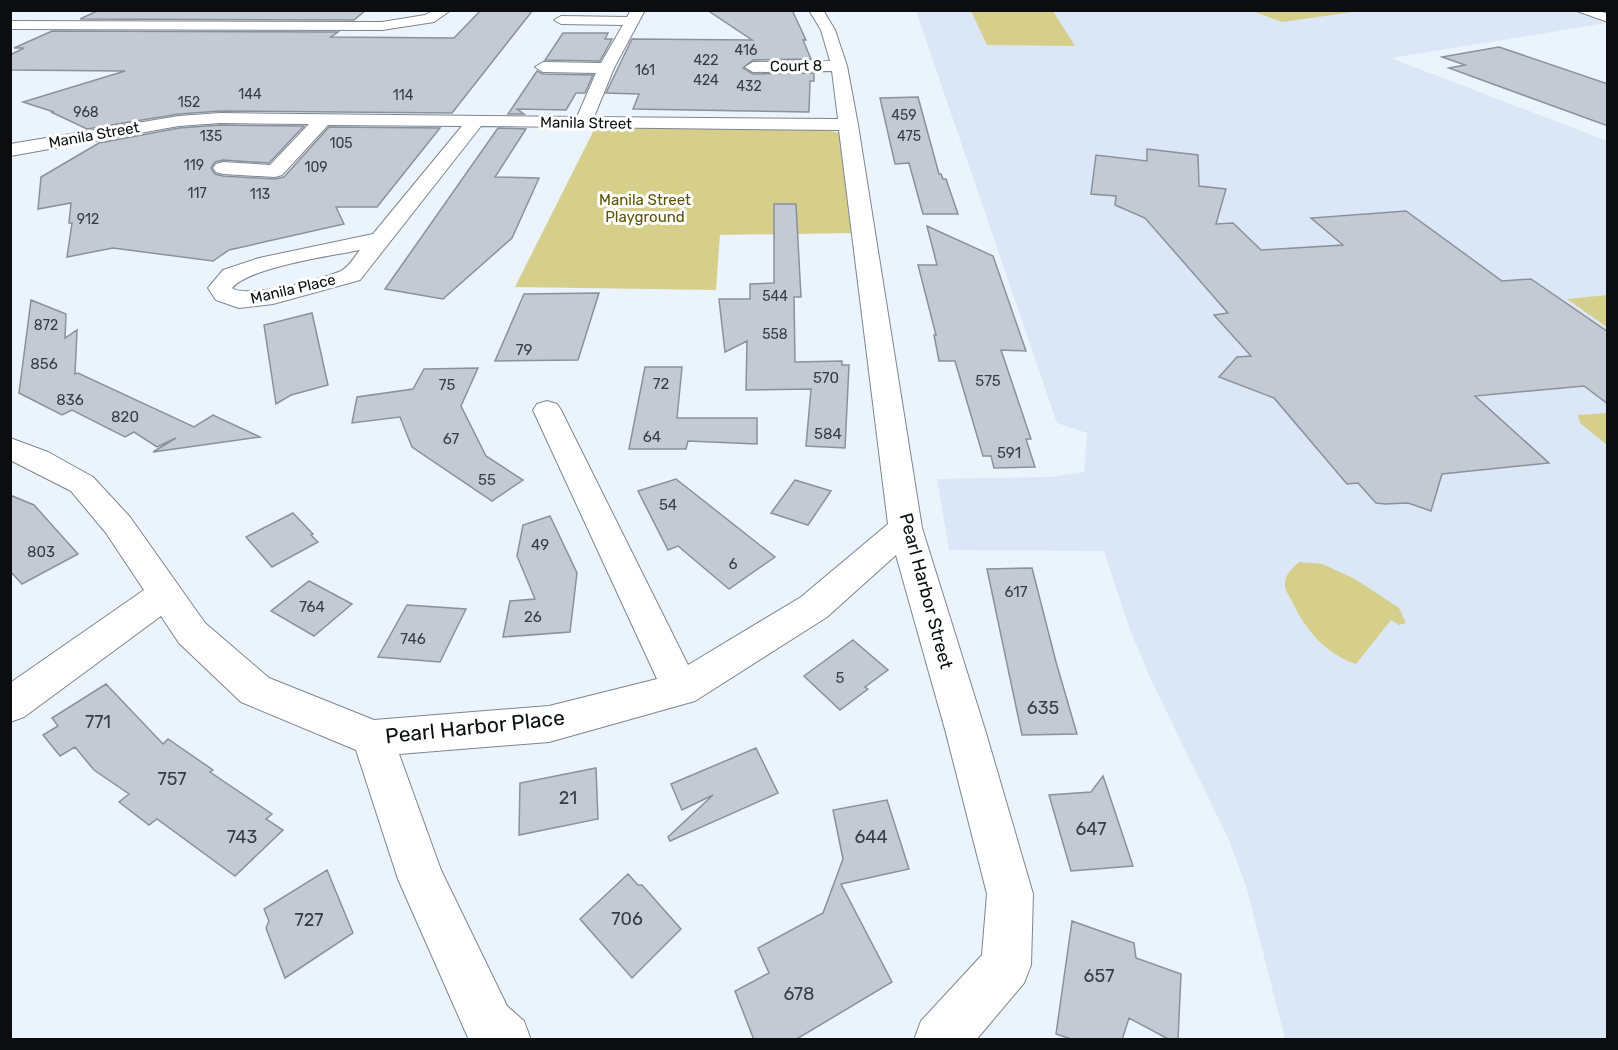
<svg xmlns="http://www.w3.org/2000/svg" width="1618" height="1050" font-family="Rubik,sans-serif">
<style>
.built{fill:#dbe7f7}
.green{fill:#d6cf8c}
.building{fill:#c3cad4;stroke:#8b919b;stroke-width:1.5}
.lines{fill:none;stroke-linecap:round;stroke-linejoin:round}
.minor-casing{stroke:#7e858e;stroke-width:2}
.minor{fill:#fff;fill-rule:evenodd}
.labels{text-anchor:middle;stroke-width:6;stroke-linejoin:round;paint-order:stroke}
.far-number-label{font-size:14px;fill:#393c41}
.far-street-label{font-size:15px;fill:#0b0d10;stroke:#fff}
.far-park-label{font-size:15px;fill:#5a5200;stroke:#fff}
.number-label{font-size:15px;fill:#393c41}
.street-label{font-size:18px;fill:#0b0d10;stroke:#fff}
.near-number-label{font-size:18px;fill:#393c41}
.near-street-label{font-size:21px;fill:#0b0d10;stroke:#fff}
</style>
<rect width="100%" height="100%" fill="#ebf3fd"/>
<path class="built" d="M 1569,10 L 1607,23 L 1391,58 L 1607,141 L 1607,1039 L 1285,1039 L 1247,889 L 1229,840 L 1152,682 L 1130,630 L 1104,551 L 949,550 L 937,479 L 1051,477 L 1084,472 L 1087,433 L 1057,423 L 916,11 Z"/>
<path class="green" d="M 971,11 L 1053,11 L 1075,46 L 987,45 Z
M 1252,11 L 1360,11 L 1282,22 Z
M 595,128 L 825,130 L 841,133 L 855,233 L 720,235 L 716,290 L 515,287 Z
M 1607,295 L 1607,327 L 1567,299 Z
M 1607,413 L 1608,413 L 1607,445 L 1580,423 L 1578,415 Z
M 1299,562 L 1322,564 L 1355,579 L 1399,608 L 1406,623 L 1399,625 L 1391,620 L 1356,664 C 1325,654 1304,628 1291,599 C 1289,596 1285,590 1285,586 C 1284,575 1292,569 1299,562 Z"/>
<path class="building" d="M 99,10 L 366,10 L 354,20 L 80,19 Z
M 481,10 L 533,10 L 452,113 L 220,111 L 179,114 L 87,129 L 51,112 L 54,112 L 23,102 L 125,71 L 10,70 L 10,55 L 24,48 L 14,48 L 52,31 L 338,32 L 331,37 L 454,38 Z
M 707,10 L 792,10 L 806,40 L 803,40 L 811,59 L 753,60 L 743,68 L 753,74 L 814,73 L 814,81 L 810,81 L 809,112 L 633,109 L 639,94 L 606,93 L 632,39 L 752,40 Z
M 563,33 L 608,33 L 605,39 L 612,39 L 600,61 L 545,60 Z
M 1499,47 L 1608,84 L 1608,126 L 1449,68 L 1465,65 L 1442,57 Z
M 537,71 L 543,74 L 593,75 L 585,93 L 576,93 L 566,110 L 517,109 L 524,114 L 508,114 Z
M 918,97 L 939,174 L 941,174 L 943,179 L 946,179 L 958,214 L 923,214 L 909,163 L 895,164 L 880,98 Z
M 220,125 L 304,126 L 269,163 L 223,160 L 215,162 L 211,168 L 215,174 L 223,176 L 275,179 L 284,177 L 329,127 L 440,128 L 377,207 L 336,207 L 344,224 L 229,250 L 213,261 L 113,248 L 67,257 L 72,223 L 69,223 L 71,203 L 38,209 L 41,177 L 99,143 L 179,128 Z
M 498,128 L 526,129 L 495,177 L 539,178 L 512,238 L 443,299 L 385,289 Z
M 1147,149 L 1198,155 L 1199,186 L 1226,189 L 1216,224 L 1233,223 L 1261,250 L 1343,245 L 1311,218 L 1406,211 L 1502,281 L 1531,279 L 1608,332 L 1608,404 L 1584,386 L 1475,396 L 1549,463 L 1442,474 L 1431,511 L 1408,503 L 1385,504 L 1376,503 L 1358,483 L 1347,484 L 1274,398 L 1219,377 L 1237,357 L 1251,356 L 1214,315 L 1228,313 L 1145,218 L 1115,205 L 1116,196 L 1091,194 L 1096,155 L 1147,161 Z
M 774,204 L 796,204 L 801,297 L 794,297 L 795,362 L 842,361 L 842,365 L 849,365 L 845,448 L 806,446 L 811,389 L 746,390 L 747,341 L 725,352 L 719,299 L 750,299 L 750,284 L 774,283 Z
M 927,226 L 993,256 L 1026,351 L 1001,350 L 1031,439 L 1026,439 L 1035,467 L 994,468 L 991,456 L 983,456 L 955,361 L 939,361 L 934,335 L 936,335 L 918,265 L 937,265 Z
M 599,293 L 578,360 L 495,361 L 524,294 Z
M 31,300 L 66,314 L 65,338 L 77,330 L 75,374 L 78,373 L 194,427 L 213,415 L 260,437 L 153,452 L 176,438 L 157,447 L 134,432 L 125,437 L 72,410 L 62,415 L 19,393 Z
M 312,313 L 328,385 L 291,395 L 276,404 L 264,325 Z
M 645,367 L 682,367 L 677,418 L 757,418 L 757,444 L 688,441 L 686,449 L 629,449 Z
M 478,368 L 461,406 L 486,456 L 523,480 L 492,501 L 412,447 L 400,417 L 352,423 L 357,397 L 413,389 L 424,369 Z
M 676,479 L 775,557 L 729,589 L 678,546 L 668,550 L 638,491 Z
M 795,480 L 831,491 L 808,525 L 771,513 Z
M 10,495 L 34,505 L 78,554 L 22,584 L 10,571 Z
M 293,513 L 313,534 L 311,535 L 318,542 L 272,567 L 246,537 Z
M 550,516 L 577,573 L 570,632 L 503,637 L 510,601 L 535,599 L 517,556 L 523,525 Z
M 1032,568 L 1056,662 L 1077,734 L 1022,735 L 987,569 Z
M 309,581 L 352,604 L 314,636 L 271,611 Z
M 407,605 L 466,609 L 440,662 L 378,657 Z
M 853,640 L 888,670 L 865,687 L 868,689 L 840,710 L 804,676 Z
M 106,684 L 163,744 L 168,739 L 213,770 L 210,772 L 272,814 L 266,819 L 283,830 L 235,876 L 157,819 L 149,825 L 119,802 L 129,794 L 94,770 L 75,747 L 60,756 L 43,735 L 58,726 L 52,718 Z
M 756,748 L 778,793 L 670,841 L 668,837 L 713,795 L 682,810 L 671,784 Z
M 596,768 L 598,819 L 519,835 L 520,783 Z
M 1103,776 L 1133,866 L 1071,871 L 1049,795 L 1091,792 Z
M 887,800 L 909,869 L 841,884 L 892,982 L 795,1040 L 754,1040 L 735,991 L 769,973 L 758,948 L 823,913 L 843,859 L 833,810 Z
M 327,870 L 353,933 L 285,978 L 266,928 L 269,921 L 264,909 Z
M 628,874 L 638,885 L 642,885 L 681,929 L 632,978 L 580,919 Z
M 1072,921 L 1134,943 L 1136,958 L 1181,974 L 1178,1040 L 1170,1040 L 1129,1018 L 1122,1040 L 1074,1040 L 1056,1034 Z"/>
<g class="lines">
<g class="minor-casing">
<path id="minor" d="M 434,10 L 451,10 L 434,22 L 382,30 L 10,29 L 10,21 L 382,22 L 425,15 Z
M 631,10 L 645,10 L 614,68 L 594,117 L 838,119 L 832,71 L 753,72 L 745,67 L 753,62 L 830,61 L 821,30 L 809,10 L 823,10 L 835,30 L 847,66 L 858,125 L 922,528 L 986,733 L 1033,894 L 1031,965 L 1024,983 L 976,1040 L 914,1040 L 921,1021 L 982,955 L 987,894 L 946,733 L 896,555 L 827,617 L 695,701 L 549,742 L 399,754 L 441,870 L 507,1006 L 524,1021 L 531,1040 L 469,1040 L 398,879 L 356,750 L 241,702 L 179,643 L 161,616 L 24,717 L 10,722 L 10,683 L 144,590 L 106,533 L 71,491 L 10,460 L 10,438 L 48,452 L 93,477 L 130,517 L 205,623 L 269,678 L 374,720 L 549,706 L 657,679 L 533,410 L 537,404 L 547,401 L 557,404 L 561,410 L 688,665 L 801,597 L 888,524 L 839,130 L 481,126 L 360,280 L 273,304 L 239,308 L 216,300 L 208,288 L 223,270 L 259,258 L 373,234 L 462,126 L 328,125 L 282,175 L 275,177 L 223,174 L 216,172 L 213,168 L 216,164 L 223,162 L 270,165 L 309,124 L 220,123 L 179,126 L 10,156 L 10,144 L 179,116 L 220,113 L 577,117 L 596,73 L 543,72 L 535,67 L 543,62 L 601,63 L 623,25 L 561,24 L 554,20 L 561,16 L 627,17 ZM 360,250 C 355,256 349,267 341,271 C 322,279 248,299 232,288 C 250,267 330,256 360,250 Z
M 1574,10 L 1597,10 L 1608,14 L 1608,22 Z"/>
</g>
<use href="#minor" class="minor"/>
</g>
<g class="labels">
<g class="far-number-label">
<text x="746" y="55">416</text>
<text x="706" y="65">422</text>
<text x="645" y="75">161</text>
<text x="706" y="85">424</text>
<text x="749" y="91">432</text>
<text x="250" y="99">144</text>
<text x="403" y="100">114</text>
<text x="189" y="107">152</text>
<text x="86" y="117">968</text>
<text x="904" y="120">459</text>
<text x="211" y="141">135</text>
<text x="909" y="141">475</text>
<text x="341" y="148">105</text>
<text x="194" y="170">119</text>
<text x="316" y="172">109</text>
<text x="197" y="198">117</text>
<text x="260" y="199">113</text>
<text x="88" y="224">912</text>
<text x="775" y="301">544</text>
<text x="46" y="330">872</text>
<text x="775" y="339">558</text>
</g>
<g class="far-street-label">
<text transform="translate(796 66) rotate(-1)" y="5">Court 8</text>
<text transform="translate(586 123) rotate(1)" y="5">Manila Street</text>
<text transform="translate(94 135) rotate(-10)" y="5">Manila Street</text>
<text transform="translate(293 289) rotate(-13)" y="5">Manila Place</text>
</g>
<g class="far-park-label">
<text x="645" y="205">Manila Street<tspan x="645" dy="17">Playground</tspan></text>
</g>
<g class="number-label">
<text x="524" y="355">79</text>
<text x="44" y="369">856</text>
<text x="826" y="383">570</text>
<text x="988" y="386">575</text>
<text x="661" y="389">72</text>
<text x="447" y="390">75</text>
<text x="70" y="405">836</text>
<text x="125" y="422">820</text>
<text x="828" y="439">584</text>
<text x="652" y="442">64</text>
<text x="451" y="444">67</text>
<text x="1009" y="458">591</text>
<text x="487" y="485">55</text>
<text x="668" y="510">54</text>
<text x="540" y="550">49</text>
<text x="41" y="557">803</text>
<text x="733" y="569">6</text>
<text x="1016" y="597">617</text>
<text x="312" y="612">764</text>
<text x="533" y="622">26</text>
<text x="413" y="644">746</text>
<text x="840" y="683">5</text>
</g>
<g class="street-label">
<text transform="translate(926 591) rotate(75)" y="6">Pearl Harbor Street</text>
</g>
<g class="near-number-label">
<text x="1043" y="714">635</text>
<text x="98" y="728">771</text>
<text x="172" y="785">757</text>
<text x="568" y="804">21</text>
<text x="1091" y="835">647</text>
<text x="242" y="843">743</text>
<text x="871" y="843">644</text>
<text x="627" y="925">706</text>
<text x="309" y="926">727</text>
<text x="1099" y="982">657</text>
<text x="799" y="1000">678</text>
</g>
<g class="near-street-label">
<text transform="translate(475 727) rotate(-6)" y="7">Pearl Harbor Place</text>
</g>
</g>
<rect width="1618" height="1050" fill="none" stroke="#0b0d10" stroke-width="24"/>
</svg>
